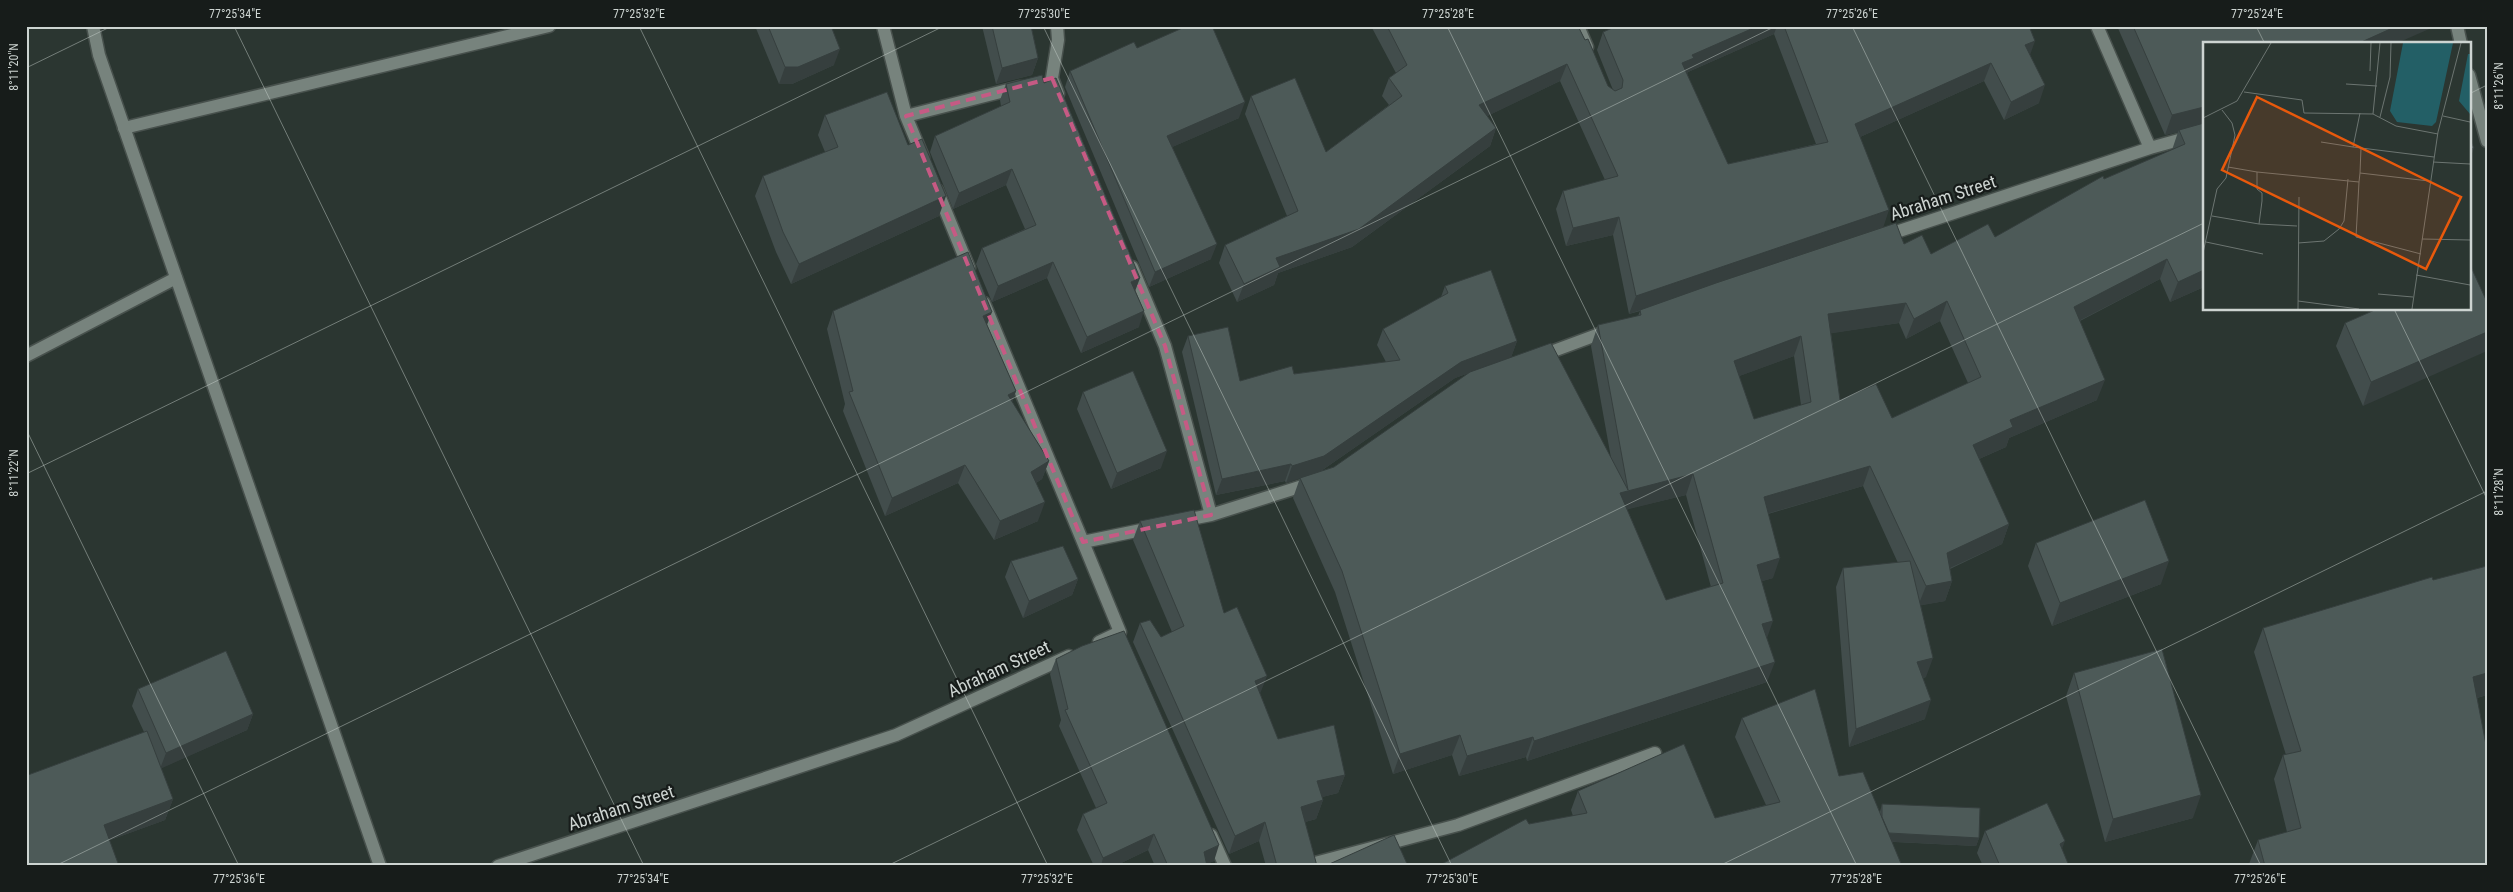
<svg xmlns="http://www.w3.org/2000/svg" width="2513" height="892" font-family="'Roboto Condensed',sans-serif">
<style>
.lines{fill:none;stroke-linecap:round;stroke-linejoin:round}
.minor-casing{stroke:#48514d;stroke-width:15}
.tertiary-casing{stroke:#48514d;stroke-width:15}
.minor{stroke:#77837d;stroke-width:12}
.tertiary{stroke:#77837d;stroke-width:12}
.wall{fill:#424d4c;fill-rule:evenodd}
.shaded-wall{fill:#363f3e}
.building{fill:#4d5a58;stroke:#363f3e;fill-rule:evenodd}
.marked{fill:none;stroke:#c65a84;stroke-width:4;stroke-dasharray:10 6;stroke-linejoin:round}
.ticks{fill:none;stroke:#cdd4d1;stroke-width:1;stroke-opacity:0.45}
.labels{text-anchor:middle;stroke-width:4.5;stroke-linejoin:round;paint-order:stroke}
.street-label{font-size:18px;fill:#cdd4d1;stroke:#171c1a}
.inset-road{fill:none;stroke:#6c7571;stroke-width:1}
.view{fill:#e8590c;fill-opacity:0.15;stroke:#e8590c;stroke-width:2.5}
.inset-edge{fill:none;stroke:#cdd4d1;stroke-width:2.5}
.neatline{fill:none;stroke:#cdd4d1;stroke-width:2}
.ticks-label{font-size:12px;text-anchor:middle;fill:#cdd4d1}
</style>
<rect width="100%" height="100%" fill="#2b3631"/>
<g class="lines">
<g class="minor-casing">
<path id="minor" d="M 883,26 L 906,116 L 923,157
M 1057,26 L 1058,40 L 1052,78 L 1058,94
M 1578,26 L 1587,47
M 2457,26 L 2461,44
M 2469,75 L 2487,141
M 906,116 L 1020,87
M 124,128 L 549,26
M 2150,148 L 2204,133
M 937,190 L 969,268
M 1884,236 L 2150,148 L 2097,26
M 1132,267 L 1165,346 L 1211,515
M 984,303 L 1083,542
M 26,356 L 176,278
M 1540,356 L 1610,330
M 1180,521 L 1211,515 L 1312,483
M 1099,642 L 1120,632 L 1083,542 L 1151,528
M 1211,835 L 1225,866
M 1315,863 L 1458,825 L 1655,753
M 498,866 L 896,735 L 1069,656"/>
</g>
<g class="tertiary-casing">
<path id="tertiary" d="M 93,26 L 99,55 L 380,866"/>
</g>
<use href="#minor" class="minor"/>
<use href="#tertiary" class="tertiary"/>
</g>
<path class="wall" d="M 755,26 L 831,26 L 834,65 L 792,84 L 779,84 Z
M 982,26 L 1031,26 L 1038,58 L 1032,75 L 996,84 Z
M 1371,26 L 1578,26 L 1608,86 L 1613,90 L 1597,50 L 1603,32 L 1617,26 L 2029,26 L 2030,55 L 2039,103 L 2004,120 L 1984,81 L 1860,137 L 1883,227 L 1904,244 L 1931,254 L 1995,237 L 2104,179 L 2172,150 L 2178,132 L 2165,135 L 2117,26 L 2210,26 L 2204,44 L 2204,287 L 2170,302 L 2160,279 L 2080,321 L 2097,400 L 2009,438 L 2006,447 L 1979,459 L 2009,524 L 2002,544 L 1950,569 L 1952,581 L 1945,601 L 1921,605 L 1926,677 L 1923,678 L 1925,719 L 1849,747 L 1836,587 L 1843,568 L 1898,563 L 1863,486 L 1768,514 L 1773,578 L 1762,581 L 1767,638 L 1767,682 L 1527,761 L 1526,757 L 1459,776 L 1452,755 L 1393,774 L 1335,592 L 1293,498 L 1300,478 L 1286,483 L 1285,481 L 1216,495 L 1182,352 L 1188,336 L 1240,381 L 1386,362 L 1377,345 L 1383,329 L 1441,297 L 1445,286 L 1517,341 L 1511,357 L 1611,458 L 1591,346 L 1598,325 L 1638,316 L 1640,311 L 1629,314 L 1613,235 L 1566,246 L 1556,209 L 1563,191 L 1605,180 L 1560,81 L 1487,116 L 1496,128 L 1490,146 L 1352,247 L 1278,273 L 1274,285 L 1237,302 L 1219,263 L 1225,245 L 1287,216 L 1245,114 L 1251,96 L 1326,152 L 1389,105 L 1382,96 L 1389,78 L 1396,73 ZM 1774,34 L 1816,144 L 1728,164 L 1687,74 L 1688,72 ZM 1940,321 L 1968,383 L 1892,418 L 1840,400 L 1831,333 L 1899,323 L 1906,339 ZM 1794,356 L 1801,405 L 1754,419 L 1739,376 ZM 1469,373 L 1334,467 L 1321,471 L 1455,378 ZM 1686,495 L 1711,587 L 1666,600 L 1627,509 Z
M 1137,48 L 1239,118 L 1172,147 L 1211,259 L 1149,287 L 1065,87 L 1070,71 Z
M 1044,83 L 1135,291 L 1139,327 L 1081,353 L 1047,278 L 992,302 L 976,264 L 982,248 L 1025,229 L 1006,185 L 953,209 L 930,152 L 935,136 L 1001,106 L 1000,100 L 1006,84 Z
M 825,115 L 908,145 L 939,216 L 791,284 L 776,252 L 755,196 L 763,176 L 825,152 L 818,135 Z
M 2487,302 L 2363,406 L 2336,346 L 2345,323 Z
M 833,311 L 987,325 L 1016,391 L 1012,402 L 1049,461 L 1042,479 L 1036,483 L 1038,521 L 994,540 L 958,483 L 885,516 L 843,411 L 845,404 L 827,329 Z
M 1083,392 L 1161,468 L 1111,489 L 1077,409 Z
M 1140,521 L 1224,613 L 1260,694 L 1278,739 L 1345,775 L 1338,793 L 1322,797 L 1323,800 L 1316,819 L 1305,822 L 1317,866 L 1266,866 L 1259,841 L 1229,854 L 1133,642 L 1140,623 L 1161,637 L 1172,632 L 1133,540 Z
M 2036,543 L 2161,584 L 2052,626 L 2028,566 Z
M 1011,561 L 1078,579 L 1072,595 L 1023,618 L 1005,577 Z
M 2433,580 L 2487,695 L 2477,698 L 2487,866 L 2250,866 L 2249,864 L 2258,840 L 2287,832 L 2274,779 L 2283,755 L 2286,755 L 2254,652 L 2263,628 Z
M 1056,659 L 1214,861 L 1206,864 L 1207,866 L 1155,866 L 1148,850 L 1115,866 L 1094,866 L 1077,830 L 1083,814 L 1096,808 L 1059,726 L 1061,720 L 1050,674 Z
M 2074,673 L 2193,818 L 2105,842 L 2066,696 Z
M 138,689 L 253,714 L 247,730 L 161,768 L 173,799 L 165,820 L 110,840 L 28,775 L 144,732 L 132,706 Z
M 1742,718 L 1839,776 L 1880,812 L 1882,804 L 1979,838 L 1976,846 L 1529,824 L 1573,816 L 1571,810 L 1578,791 L 1715,818 L 1766,805 L 1735,737 Z
M 1985,831 L 2062,849 L 2069,866 L 1983,866 L 1977,853 Z"/>
<path class="shaded-wall" d="M 1758,26 L 1777,26 L 1774,34 L 1688,72 L 1687,75 L 1682,63 L 1692,55 Z
M 2397,26 L 2436,26 L 2395,44 L 2357,44 Z
M 2035,41 L 2029,58 L 2025,45 Z
M 840,49 L 834,65 L 792,84 L 779,84 L 785,67 Z
M 1038,58 L 1032,75 L 996,84 L 1002,68 Z
M 1991,63 L 1984,81 L 1849,142 L 1855,124 Z
M 1567,64 L 1560,81 L 1473,123 L 1479,105 Z
M 2045,85 L 2039,103 L 2004,120 L 2011,102 Z
M 1245,102 L 1239,118 L 1161,152 L 1167,136 Z
M 2204,107 L 2204,125 L 2179,130 L 2178,132 L 2165,135 L 2172,115 Z
M 1496,128 L 1490,146 L 1352,247 L 1278,273 L 1274,285 L 1237,302 L 1244,284 L 1276,258 Z
M 2474,148 L 2469,162 L 2469,150 Z
M 1012,169 L 1006,185 L 953,209 L 959,193 Z
M 946,196 L 939,216 L 791,284 L 799,264 Z
M 1889,210 L 1883,228 L 1629,314 L 1636,296 Z
M 1619,217 L 1613,235 L 1566,246 L 1573,228 Z
M 1217,244 L 1211,259 L 1149,287 L 1155,272 Z
M 2167,259 L 2160,279 L 2067,327 L 2074,307 Z
M 1053,262 L 1047,278 L 992,302 L 998,286 Z
M 2204,270 L 2204,287 L 2170,302 L 2178,282 Z
M 1140,278 L 1134,294 L 1131,282 Z
M 1947,301 L 1940,321 L 1906,339 L 1914,319 Z
M 1906,303 L 1899,323 L 1821,335 L 1828,314 Z
M 1144,311 L 1139,327 L 1081,353 L 1087,337 Z
M 992,312 L 985,330 L 983,316 Z
M 2487,332 L 2487,351 L 2363,406 L 2371,382 Z
M 1801,336 L 1794,356 L 1726,381 L 1734,361 Z
M 1517,341 L 1511,358 L 1455,378 L 1318,473 L 1286,483 L 1292,466 L 1461,362 Z
M 2105,380 L 2097,400 L 2009,438 L 2006,447 L 1965,465 L 1973,445 L 2010,420 Z
M 1016,391 L 1009,410 L 1008,395 Z
M 1167,451 L 1161,468 L 1111,489 L 1117,473 Z
M 1049,461 L 1042,479 L 1024,490 L 1031,472 Z
M 1291,464 L 1285,481 L 1216,495 L 1222,479 Z
M 965,465 L 958,483 L 885,516 L 892,498 Z
M 1870,466 L 1863,486 L 1756,517 L 1764,497 Z
M 1693,474 L 1686,495 L 1613,513 L 1620,493 Z
M 1045,502 L 1038,521 L 994,540 L 1000,521 Z
M 2009,524 L 2002,544 L 1939,573 L 1947,553 Z
M 1780,558 L 1773,578 L 1750,585 L 1757,565 Z
M 2169,561 L 2161,584 L 2052,626 L 2060,603 Z
M 1078,579 L 1072,595 L 1023,618 L 1029,601 Z
M 1952,581 L 1945,601 L 1918,606 L 1926,586 Z
M 1773,621 L 1766,641 L 1762,624 Z
M 1933,658 L 1926,677 L 1910,681 L 1917,662 Z
M 1775,662 L 1767,682 L 1527,761 L 1534,741 Z
M 2487,673 L 2487,695 L 2465,701 L 2473,677 Z
M 1267,676 L 1260,694 L 1255,681 Z
M 1931,700 L 1925,719 L 1849,747 L 1856,729 Z
M 253,714 L 247,730 L 160,769 L 166,753 Z
M 1460,735 L 1452,755 L 1393,774 L 1400,754 Z
M 1533,737 L 1526,757 L 1459,776 L 1467,756 Z
M 1345,775 L 1338,793 L 1311,800 L 1317,781 Z
M 2201,795 L 2193,818 L 2105,842 L 2113,819 Z
M 173,799 L 165,820 L 97,845 L 104,825 Z
M 1323,800 L 1316,819 L 1294,825 L 1301,807 Z
M 1265,822 L 1259,841 L 1229,854 L 1235,836 Z
M 1881,833 L 1979,838 L 1976,846 L 1878,841 Z
M 1154,834 L 1148,850 L 1115,866 L 1101,866 L 1103,858 Z
M 2065,841 L 2057,863 L 2060,844 Z
M 1219,845 L 1214,861 L 1202,866 L 1204,852 Z"/>
<path class="building" d="M 768,26 L 831,26 L 840,49 L 798,67 L 785,67 Z
M 992,26 L 1031,26 L 1038,58 L 1002,68 Z
M 1187,26 L 1212,26 L 1245,102 L 1167,136 L 1217,244 L 1155,272 L 1070,71 L 1134,42 L 1137,48 Z
M 1387,26 L 1578,26 L 1585,40 L 1588,39 L 1608,86 L 1615,91 L 1622,88 L 1623,80 L 1603,32 L 1617,26 L 1758,26 L 1692,55 L 1694,58 L 1682,63 L 1728,164 L 1828,142 L 1784,26 L 2029,26 L 2035,41 L 2025,45 L 2045,85 L 2011,102 L 1991,63 L 1855,124 L 1889,210 L 1636,296 L 1619,217 L 1573,228 L 1563,191 L 1618,176 L 1567,64 L 1479,105 L 1496,128 L 1359,229 L 1276,258 L 1280,267 L 1244,284 L 1225,245 L 1298,211 L 1251,96 L 1295,78 L 1326,152 L 1402,96 L 1389,78 L 1407,65 Z
M 2133,26 L 2210,27 L 2397,26 L 2357,44 L 2204,44 L 2204,107 L 2172,115 Z
M 1042,75 L 1044,83 L 1056,78 L 1140,278 L 1131,282 L 1144,311 L 1087,337 L 1053,262 L 998,286 L 982,248 L 1036,225 L 1012,169 L 959,193 L 935,136 L 1010,102 L 1006,84 Z
M 887,92 L 908,145 L 922,139 L 946,196 L 799,264 L 783,232 L 763,176 L 838,147 L 825,115 Z
M 2204,123 L 2204,270 L 2178,282 L 2167,259 L 2074,307 L 2105,380 L 2010,420 L 2013,427 L 1973,445 L 2009,524 L 1947,553 L 1952,581 L 1926,586 L 1870,466 L 1764,497 L 1780,558 L 1757,565 L 1773,621 L 1762,624 L 1775,662 L 1534,741 L 1533,737 L 1467,756 L 1460,735 L 1400,754 L 1342,571 L 1300,478 L 1334,467 L 1470,372 L 1551,343 L 1628,490 L 1598,325 L 1641,315 L 1640,310 L 1716,283 L 1896,223 L 1904,244 L 1922,235 L 1931,254 L 1988,224 L 1995,237 L 2103,176 L 2104,179 L 2185,144 L 2179,130 ZM 1947,301 L 1981,377 L 1892,418 L 1876,384 L 1840,400 L 1828,314 L 1906,303 L 1914,319 ZM 1801,336 L 1811,402 L 1754,419 L 1734,361 ZM 1693,474 L 1723,583 L 1666,600 L 1620,493 Z
M 2469,138 L 2474,148 L 2469,150 Z
M 968,252 L 992,312 L 983,316 L 1016,391 L 1008,395 L 1049,461 L 1031,472 L 1045,502 L 1000,521 L 965,465 L 892,498 L 849,392 L 853,391 L 833,311 Z
M 2471,267 L 2487,302 L 2487,332 L 2371,382 L 2345,323 L 2377,309 L 2469,309 L 2469,268 Z
M 1491,270 L 1517,341 L 1461,362 L 1324,456 L 1292,466 L 1291,464 L 1222,479 L 1188,336 L 1228,327 L 1240,381 L 1292,366 L 1294,374 L 1400,360 L 1383,329 L 1448,293 L 1445,286 Z
M 1133,371 L 1167,451 L 1117,473 L 1083,392 Z
M 2145,500 L 2169,561 L 2060,603 L 2036,543 Z
M 1194,510 L 1224,613 L 1237,607 L 1267,676 L 1255,681 L 1278,739 L 1334,725 L 1345,775 L 1317,781 L 1323,800 L 1301,807 L 1317,866 L 1277,866 L 1265,822 L 1235,836 L 1140,623 L 1150,620 L 1161,637 L 1184,626 L 1140,521 Z
M 1063,546 L 1078,579 L 1029,601 L 1011,561 Z
M 1910,561 L 1933,658 L 1917,662 L 1931,700 L 1856,729 L 1843,568 Z
M 2487,566 L 2487,673 L 2473,677 L 2487,750 L 2487,866 L 2265,866 L 2258,840 L 2301,828 L 2283,755 L 2301,751 L 2263,628 L 2432,577 L 2433,580 Z
M 1124,631 L 1219,845 L 1204,852 L 1207,866 L 1168,866 L 1154,834 L 1103,858 L 1083,814 L 1107,803 L 1065,710 L 1068,709 L 1056,659 L 1082,646 Z
M 2162,649 L 2201,795 L 2113,819 L 2074,673 Z
M 226,651 L 253,714 L 166,753 L 138,689 Z
M 1815,689 L 1839,776 L 1863,772 L 1902,866 L 1438,866 L 1526,819 L 1529,824 L 1587,813 L 1578,791 L 1684,744 L 1715,818 L 1780,802 L 1742,718 Z
M 147,731 L 173,799 L 104,825 L 119,866 L 26,866 L 26,772 L 28,775 Z
M 2047,803 L 2065,841 L 2060,844 L 2069,866 L 2000,866 L 1985,831 Z
M 1882,804 L 1980,808 L 1979,838 L 1889,833 L 1882,817 Z
M 1394,835 L 1408,866 L 1325,866 Z"/>
<path class="marked" d="M 1052,78 L 1165,346 L 1211,515 L 1083,542 L 906,116 Z"/>
<path class="ticks" d="M 234,26 L 644,866M 639,26 L 1048,866M 1043,26 L 1452,866M 1447,26 L 1857,866M 1852,26 L 2261,866M 2256,26 L 2265,44M 26,68 L 112,26M 2469,94 L 2487,85M 2394,309 L 2487,499M 26,429 L 239,866M 26,474 L 944,26M 55,866 L 1776,26M 887,866 L 2204,223M 1719,866 L 2487,491"/>
<g class="labels">
<g class="street-label">
<text transform="translate(1943 198) rotate(-18)" y="6">Abraham Street</text>
<text transform="translate(999 669) rotate(-25)" y="6">Abraham Street</text>
<text transform="translate(621 808) rotate(-18)" y="6">Abraham Street</text>
</g>
</g>
<g transform="translate(2203 42)">
<rect width="268" height="268" fill="#2b3631"/>
<path d="M 200,1 L 250,1 L 233,80 L 229,84 L 194,80 L 187,69 ZM 265,12 L 267,12 L 267,72 L 256,59 Z" fill="#235f66"/>
<path class="inset-road" d="M 167,29 L 168,1M 143,42 L 174,44M 41,50 L 99,58 L 101,71 L 170,72 L 193,84 L 235,92M 157,71 L 150,105 L 231,115M 170,72 L 177,1M 240,74 L 267,80M 177,75 L 187,35 L 188,1M 0,76 L 34,59 L 68,1M 118,100 L 150,105M 230,120 L 267,122M 25,125 L 54,130M 157,131 L 158,106M 156,140 L 153,195 L 218,212M 9,174 L 56,182 L 94,184M 56,182 L 59,159 L 59,151 L 54,147 L 54,130 L 156,140 L 157,131 L 226,139M 219,197 L 267,198M 3,200 L 60,212M 95,201 L 121,199 L 136,187 L 141,179 L 145,137M 0,211 L 14,147 L 23,136 L 32,93 L 29,81 L 19,68M 213,233 L 267,243M 175,252 L 210,255M 95,259 L 156,267M 95,267 L 96,155M 209,267 L 235,90 L 258,1"/>
<path class="view" d="M 54,55 L 258,155 L 223,227 L 19,128 Z"/>
<rect width="268" height="268" class="inset-edge"/>
</g>
<rect width="2513" height="892" fill="none" stroke="#171c1a" stroke-width="55"/>
<rect x="28" y="28" width="2458" height="836" class="neatline"/>
<g class="ticks-label">
<text x="235" y="18">77°25'34"E</text>
<text x="639" y="18">77°25'32"E</text>
<text x="1044" y="18">77°25'30"E</text>
<text x="1448" y="18">77°25'28"E</text>
<text x="1852" y="18">77°25'26"E</text>
<text x="2257" y="18">77°25'24"E</text>
<text transform="translate(14 67) rotate(-90)" y="4">8°11'20"N</text>
<text transform="translate(2499 86) rotate(-90)" y="4">8°11'26"N</text>
<text transform="translate(14 473) rotate(-90)" y="4">8°11'22"N</text>
<text transform="translate(2499 492) rotate(-90)" y="4">8°11'28"N</text>
<text x="239" y="883">77°25'36"E</text>
<text x="643" y="883">77°25'34"E</text>
<text x="1047" y="883">77°25'32"E</text>
<text x="1452" y="883">77°25'30"E</text>
<text x="1856" y="883">77°25'28"E</text>
<text x="2260" y="883">77°25'26"E</text>
</g>
</svg>
